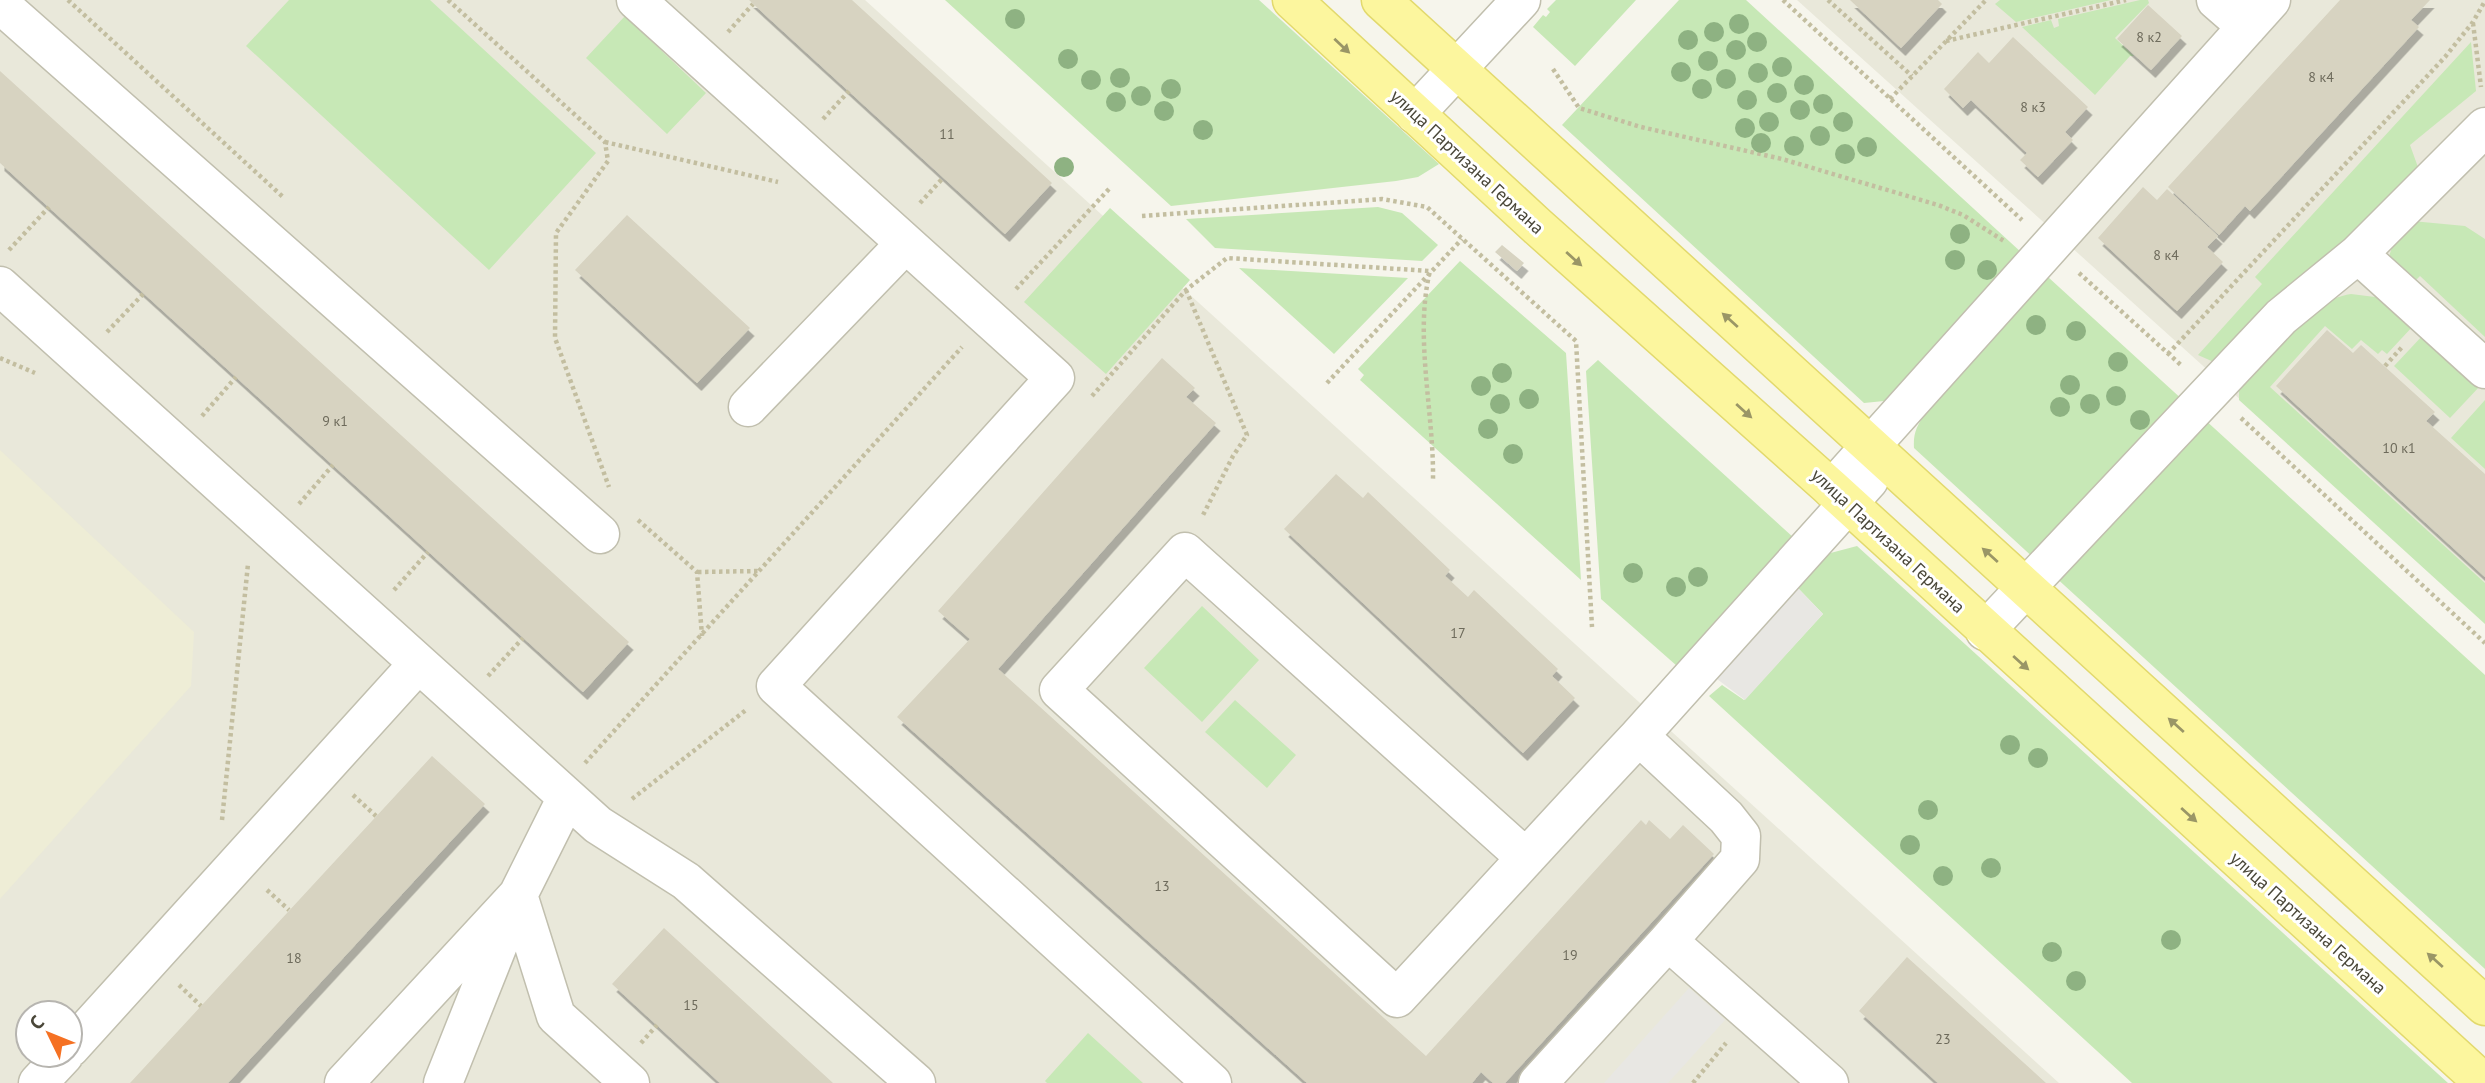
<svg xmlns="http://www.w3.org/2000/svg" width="2485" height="1083" font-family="'PT Sans',sans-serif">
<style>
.residential{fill:#e9e8da;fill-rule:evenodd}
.education{fill:#eeedd6}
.green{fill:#c7e8b6}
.parking{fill:#e8e7e3}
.building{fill:#d7d3c1;filter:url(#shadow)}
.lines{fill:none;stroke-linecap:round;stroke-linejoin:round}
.minor-casing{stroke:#c1bfae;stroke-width:41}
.major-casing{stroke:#e2d96d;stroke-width:41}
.path{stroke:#c3bea0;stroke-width:4.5;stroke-dasharray:3.5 3.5;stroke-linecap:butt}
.minor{stroke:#fff;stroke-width:38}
.major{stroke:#fcf69e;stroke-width:38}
.tree{fill:#8eb282}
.oneway{fill:#9a9666}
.labels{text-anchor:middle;stroke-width:6;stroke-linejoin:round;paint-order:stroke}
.number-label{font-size:14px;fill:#6d6a5b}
.street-label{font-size:18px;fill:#4a4739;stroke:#fff}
</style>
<defs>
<filter id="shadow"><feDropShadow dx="4.5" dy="8" stdDeviation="0" flood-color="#0004"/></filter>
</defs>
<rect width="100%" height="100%" fill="#f6f5ec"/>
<path class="residential" d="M 0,0 L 865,0 L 2059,1083 L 0,1083 ZM 28,1013 L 70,1013 L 70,1055 L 28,1055 Z
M 1797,0 L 2485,0 L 2485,620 Z"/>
<path class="education" d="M 0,450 L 194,632 L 191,686 L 0,899 Z"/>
<path class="green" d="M 289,0 L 430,0 L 596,153 L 489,270 L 246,46 Z
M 945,0 L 1259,0 L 1439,164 L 1418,177 L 1396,181 L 1171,206 Z
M 1556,0 L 1636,0 L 1575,66 L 1533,27 L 1543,15 L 1546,17 L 1550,12 L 1547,9 Z
M 1679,0 L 1746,0 L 2022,253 L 1884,401 L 1864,403 L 1562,125 Z
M 2000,0 L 2111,0 L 2016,22 L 1995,4 Z
M 2140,0 L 2148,0 L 2149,3 L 2115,38 L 2134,56 L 2130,56 L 2095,95 L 2022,27 L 2051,20 L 2054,28 L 2059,26 L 2058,19 Z
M 625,16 L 706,93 L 667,134 L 586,58 Z
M 2471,42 L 2476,91 L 2410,145 L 2419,170 L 2216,363 L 2198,355 L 2262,284 L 2255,277 Z
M 1378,207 L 1402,213 L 1438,245 L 1422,261 L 1215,248 L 1186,219 Z
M 1110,208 L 1190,280 L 1106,374 L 1024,302 Z
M 2412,221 L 2465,226 L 2485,239 L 2485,337 L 2420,276 L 2412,284 L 2388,260 L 2392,247 Z
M 1460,261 L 1566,353 L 1581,580 L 1360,380 L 1364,375 L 1358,369 Z
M 1239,268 L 1408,278 L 1334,354 Z
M 2048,277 L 2185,402 L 2036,560 L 1914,448 C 1913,433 1917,425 1926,413 Z
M 2351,294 L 2383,298 L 2414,325 L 2387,354 L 2382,350 L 2378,354 L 2361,340 L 2352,349 L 2325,326 L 2270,387 L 2485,583 L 2485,624 L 2239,400 L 2239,387 C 2266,354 2306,301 2351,294 Z
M 2424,334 L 2480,386 L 2450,418 L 2394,366 Z
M 1598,360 L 1794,538 L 1677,666 L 1601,599 L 1586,371 Z
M 2485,400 L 2485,469 L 2451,438 Z
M 2203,418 L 2485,675 L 2485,969 L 2053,575 Z
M 1857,546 L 2448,1083 L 2132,1083 L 1709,696 L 1722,685 L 1744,700 L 1823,614 L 1796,586 L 1823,555 Z
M 1202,606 L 1259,660 L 1202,722 L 1144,668 Z
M 1235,700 L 1296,755 L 1267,788 L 1205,732 Z
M 1088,1033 L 1143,1083 L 1047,1083 L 1045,1081 Z"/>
<path class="parking" d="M 1796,586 L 1823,614 L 1745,700 L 1713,676 Z
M 1689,988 L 1725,1020 L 1668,1083 L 1604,1083 Z"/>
<path class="building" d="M 749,0 L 852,0 L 1052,183 L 1005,234 Z
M 1850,0 L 1938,0 L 1942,4 L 1901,48 Z
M 2340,0 L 2430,0 L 2411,20 L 2419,27 L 2250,211 L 2245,206 L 2219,235 L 2168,187 Z
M 2148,5 L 2182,36 L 2151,70 L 2117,39 Z
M 2013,37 L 2088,107 L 2065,132 L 2073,140 L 2038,177 L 2020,160 L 2027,153 L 1971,100 L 1963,108 L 1944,89 L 1978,52 L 1989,63 Z
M 0,71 L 629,642 L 583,692 L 0,163 Z
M 2143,187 L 2157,200 L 2167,189 L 2218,236 L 2207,247 L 2223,262 L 2177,311 L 2098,238 Z
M 627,215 L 750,328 L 697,383 L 575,270 Z
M 1502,245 L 1524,263 L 1517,271 L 1495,252 Z
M 2327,330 L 2353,353 L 2361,345 L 2435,412 L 2426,421 L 2485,474 L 2485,577 L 2276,386 Z
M 1162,358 L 1195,388 L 1186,397 L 1216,423 L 998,669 L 1426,1056 L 1641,820 L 1646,825 L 1649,820 L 1670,839 L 1683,825 L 1714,854 L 1505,1083 L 1493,1083 L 1481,1072 L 1472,1083 L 1307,1083 L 897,717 L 970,639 L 938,611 Z
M 1336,474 L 1363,498 L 1368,492 L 1450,570 L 1445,576 L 1468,597 L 1474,590 L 1558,669 L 1552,676 L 1575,698 L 1523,753 L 1284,529 Z
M 432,756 L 485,804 L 228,1083 L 130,1083 Z
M 664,928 L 833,1083 L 720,1083 L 612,984 Z
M 1907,957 L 2046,1083 L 1938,1083 L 1859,1011 Z"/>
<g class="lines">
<g class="minor-casing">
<path id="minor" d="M 636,0 L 1055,378 L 776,686 L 1212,1083
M 2216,0 L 2247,27
M 0,4 L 600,534
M 1415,114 L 1521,0
M 2358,254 L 2485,369
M 0,286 L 598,825 L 686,881 L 916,1083
M 748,407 L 905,244
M 1832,489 L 2271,0
M 1985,631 L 2281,317 L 2358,254 L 2485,127
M 1639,736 L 1869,480
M 1526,858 L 1185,552 L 1059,690 L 1397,998 C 1478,911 1558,822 1639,736 L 1726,817 L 1741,836 L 1740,859 L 1668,941
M 70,1048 L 418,664
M 38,1083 L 64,1055
M 344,1083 L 518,895 L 556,1016 L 630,1083
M 443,1083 L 518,895 L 567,797
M 1538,1083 L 1668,941 L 1829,1083"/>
</g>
<g class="major-casing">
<path id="major" d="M 1292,0 L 1537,226 L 1832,489 L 2484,1083
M 1381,0 L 2485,1006"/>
</g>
<path class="path" d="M 68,0 L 283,197
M 448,0 L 605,142 L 608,161 L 556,233 L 555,338 L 609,487
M 1783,0 L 2022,220
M 1828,0 L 1912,76
M 2473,23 L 2481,87
M 728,32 L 753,4
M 1946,41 L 2126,0
M 1553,69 L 1579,108 L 1641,127 L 1782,159 L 1938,205 L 1963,215 L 2004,241
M 1890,99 L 1986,0
M 823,119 L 849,91
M 605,142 L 778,182
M 920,203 L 943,178
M 1142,216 L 1382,199 L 1427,207 L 1576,341 L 1592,627
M 9,250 L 49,207
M 2079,273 L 2182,366
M 1016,289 L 1109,189
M 1186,290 L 1247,435 L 1233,456 L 1202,517
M 107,332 L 144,293
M 2168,354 L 2445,57 L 2473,22 L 2485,1
M 0,358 L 35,373
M 2385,366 L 2403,346
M 1327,383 L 1462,239
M 1092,396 L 1186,290 L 1227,258 L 1430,271 C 1414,336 1434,412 1433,480
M 202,416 L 236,377
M 2241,418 L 2485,643
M 299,504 L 333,465
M 638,520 L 697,572 L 702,636
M 698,572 L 759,571
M 394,590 L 428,552
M 488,676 L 523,638
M 585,763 L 962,347
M 353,795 L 376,816
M 632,799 L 746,710
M 222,820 L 248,564
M 267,890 L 289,910
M 179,985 L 201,1006
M 641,1043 L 657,1025
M 1693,1083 L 1726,1043"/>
<use href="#minor" class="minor"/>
<use href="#major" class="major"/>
</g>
<g class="tree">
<circle cx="1015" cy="19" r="10"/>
<circle cx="1739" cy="24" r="10"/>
<circle cx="1714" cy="32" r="10"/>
<circle cx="1688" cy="40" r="10"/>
<circle cx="1757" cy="42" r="10"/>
<circle cx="1736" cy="50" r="10"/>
<circle cx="1068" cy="59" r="10"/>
<circle cx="1708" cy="61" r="10"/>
<circle cx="1782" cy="67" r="10"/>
<circle cx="1681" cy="72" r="10"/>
<circle cx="1758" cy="73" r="10"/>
<circle cx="1120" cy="78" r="10"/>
<circle cx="1726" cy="79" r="10"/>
<circle cx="1091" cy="80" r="10"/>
<circle cx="1804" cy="85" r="10"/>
<circle cx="1171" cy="89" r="10"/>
<circle cx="1702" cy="89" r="10"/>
<circle cx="1777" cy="93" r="10"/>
<circle cx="1141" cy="96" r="10"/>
<circle cx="1747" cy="100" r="10"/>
<circle cx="1116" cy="102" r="10"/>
<circle cx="1823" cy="104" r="10"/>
<circle cx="1800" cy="110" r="10"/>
<circle cx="1164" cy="111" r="10"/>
<circle cx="1769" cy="122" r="10"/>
<circle cx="1843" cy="122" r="10"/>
<circle cx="1745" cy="128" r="10"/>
<circle cx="1203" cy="130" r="10"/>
<circle cx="1820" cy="136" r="10"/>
<circle cx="1761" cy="143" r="10"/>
<circle cx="1794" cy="146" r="10"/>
<circle cx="1867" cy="147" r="10"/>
<circle cx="1845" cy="154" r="10"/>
<circle cx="1064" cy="167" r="10"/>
<circle cx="1960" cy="234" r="10"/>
<circle cx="1955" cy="260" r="10"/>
<circle cx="1987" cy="270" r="10"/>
<circle cx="2036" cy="325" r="10"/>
<circle cx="2076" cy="331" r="10"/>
<circle cx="2118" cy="362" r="10"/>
<circle cx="1502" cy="373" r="10"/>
<circle cx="2070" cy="385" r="10"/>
<circle cx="1481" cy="386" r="10"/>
<circle cx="2116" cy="396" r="10"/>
<circle cx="1529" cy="399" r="10"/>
<circle cx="1500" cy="404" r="10"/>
<circle cx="2090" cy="404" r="10"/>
<circle cx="2060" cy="407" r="10"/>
<circle cx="2140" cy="420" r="10"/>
<circle cx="1488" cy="429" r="10"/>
<circle cx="1513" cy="454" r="10"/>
<circle cx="1633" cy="573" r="10"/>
<circle cx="1698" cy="577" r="10"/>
<circle cx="1676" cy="587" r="10"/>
<circle cx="2010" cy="745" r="10"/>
<circle cx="2038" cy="758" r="10"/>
<circle cx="1928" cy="810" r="10"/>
<circle cx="1910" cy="845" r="10"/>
<circle cx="1991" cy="868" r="10"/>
<circle cx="1943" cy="876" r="10"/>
<circle cx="2171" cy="940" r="10"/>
<circle cx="2052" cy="952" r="10"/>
<circle cx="2076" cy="981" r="10"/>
</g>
<defs><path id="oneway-solid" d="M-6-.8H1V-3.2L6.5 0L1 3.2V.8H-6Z" transform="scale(1.75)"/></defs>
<g class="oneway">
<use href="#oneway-solid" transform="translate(1342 46) rotate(43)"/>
<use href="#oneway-solid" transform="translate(1574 259) rotate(42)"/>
<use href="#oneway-solid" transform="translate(1730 320) rotate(-138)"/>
<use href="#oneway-solid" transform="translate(1744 411) rotate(42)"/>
<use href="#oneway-solid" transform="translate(1990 555) rotate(-138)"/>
<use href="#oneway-solid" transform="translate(2021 663) rotate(42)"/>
<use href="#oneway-solid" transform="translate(2176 725) rotate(-138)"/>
<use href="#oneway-solid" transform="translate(2189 815) rotate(42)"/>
<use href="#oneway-solid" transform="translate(2435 960) rotate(-138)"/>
</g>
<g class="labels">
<g class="number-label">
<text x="2149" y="42">8 к2</text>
<text x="2321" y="82">8 к4</text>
<text x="2033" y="112">8 к3</text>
<text x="947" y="139">11</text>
<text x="2166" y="260">8 к4</text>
<text x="335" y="426">9 к1</text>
<text x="2399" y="453">10 к1</text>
<text x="1458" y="638">17</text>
<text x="1162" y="891">13</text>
<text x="1570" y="960">19</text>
<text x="294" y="963">18</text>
<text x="691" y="1010">15</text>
<text x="1943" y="1044">23</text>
</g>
<g class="street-label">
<text transform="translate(1467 162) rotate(43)" y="6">улица Партизана Германа</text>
<text transform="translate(1888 541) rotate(43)" y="6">улица Партизана Германа</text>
<text transform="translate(2308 923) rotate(42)" y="6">улица Партизана Германа</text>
</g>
</g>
<g transform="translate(49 1034) rotate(313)"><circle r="33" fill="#ffffff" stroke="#b7b5b0" stroke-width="2"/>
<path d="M0-5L12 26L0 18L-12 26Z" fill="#f57123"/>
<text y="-10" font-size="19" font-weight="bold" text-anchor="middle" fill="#4a4739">С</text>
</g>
</svg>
